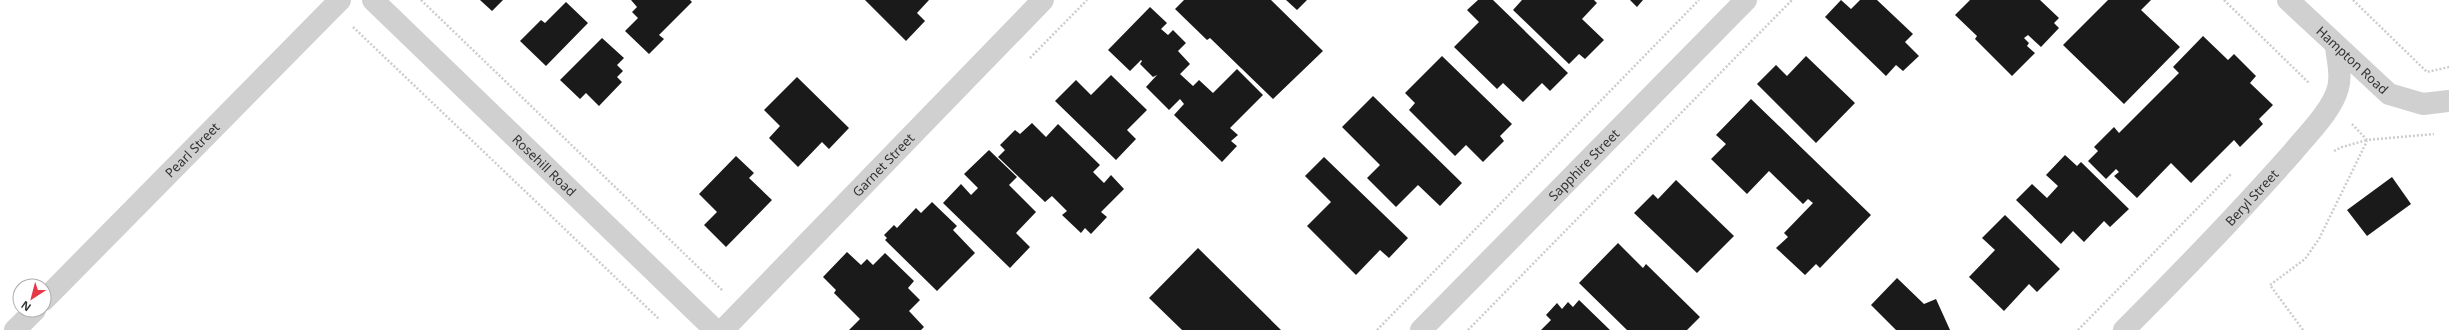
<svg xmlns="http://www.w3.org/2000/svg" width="2449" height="330" font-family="'Noto Sans',sans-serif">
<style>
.building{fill:#1a1a1a}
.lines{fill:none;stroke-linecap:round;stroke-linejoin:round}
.path{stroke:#cdcdcd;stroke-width:2.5;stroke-dasharray:2 2;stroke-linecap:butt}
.minor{stroke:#d0d0d0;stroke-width:22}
.tertiary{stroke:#d0d0d0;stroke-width:22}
.labels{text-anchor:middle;stroke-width:4;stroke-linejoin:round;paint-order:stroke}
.street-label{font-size:13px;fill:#333;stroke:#fff}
</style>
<rect width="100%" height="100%" fill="#fff"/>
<path class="building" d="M 480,0 L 503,0 L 492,11 Z
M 631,0 L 690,0 L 692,2 L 659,35 L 664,39 L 649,54 L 625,31 L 638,18 L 632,12 L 637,7 Z
M 865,0 L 929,0 L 917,13 L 925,21 L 906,41 Z
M 1184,0 L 1271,0 L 1323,51 L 1273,99 L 1210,38 L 1207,40 L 1175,9 Z
M 1286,0 L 1307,0 L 1297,10 Z
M 1478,0 L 1493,0 L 1568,73 L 1550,91 L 1542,83 L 1523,102 L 1503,83 L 1497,89 L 1454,47 L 1479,22 L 1467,10 Z
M 1522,0 L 1594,0 L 1597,3 L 1582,19 L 1604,40 L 1585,59 L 1579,54 L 1569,64 L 1513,10 Z
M 1630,0 L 1643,0 L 1637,7 Z
M 1841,0 L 1851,9 L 1860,0 L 1877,0 L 1913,34 L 1905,42 L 1919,56 L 1903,71 L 1896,65 L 1886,76 L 1825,17 Z
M 1970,0 L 2040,0 L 2059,18 L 2054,23 L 2059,28 L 2041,47 L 2028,35 L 2024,38 L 2029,43 L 2027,46 L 2035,53 L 2012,76 L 1975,39 L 1977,36 L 1955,15 Z
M 2108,0 L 2151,0 L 2141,10 L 2180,47 L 2124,104 L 2063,45 Z
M 566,2 L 588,23 L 546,66 L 520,41 L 541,20 L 545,23 Z
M 1150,7 L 1167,23 L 1161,29 L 1168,35 L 1173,30 L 1186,43 L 1178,51 L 1190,64 L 1180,74 L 1193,86 L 1199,80 L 1213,93 L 1237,69 L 1263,95 L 1230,128 L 1238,135 L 1231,141 L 1237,146 L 1222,162 L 1174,115 L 1184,104 L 1180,99 L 1169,110 L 1146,87 L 1157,75 L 1153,77 L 1140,64 L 1142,61 L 1141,60 L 1130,71 L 1108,50 Z
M 2203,36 L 2228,60 L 2234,54 L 2256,76 L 2250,83 L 2273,105 L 2259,119 L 2263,124 L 2240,147 L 2234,140 L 2191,183 L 2171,163 L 2137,198 L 2114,176 L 2119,172 L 2116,169 L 2106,179 L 2088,161 L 2098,151 L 2094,147 L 2114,127 L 2119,133 L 2179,73 L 2173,67 Z
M 602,38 L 624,58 L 617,65 L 623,71 L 617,77 L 622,82 L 599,106 L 586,93 L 580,99 L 560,80 Z
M 1442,56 L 1512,124 L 1500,136 L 1504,141 L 1483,162 L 1466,145 L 1455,156 L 1409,110 L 1415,103 L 1405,93 Z
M 1806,56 L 1855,103 L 1816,143 L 1757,84 L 1776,65 L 1787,76 Z
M 1111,75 L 1147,110 L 1127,130 L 1136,139 L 1116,160 L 1055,101 L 1076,80 L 1091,95 Z
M 797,77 L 849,128 L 829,149 L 822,142 L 798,167 L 769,138 L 780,126 L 764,110 Z
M 1373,96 L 1462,183 L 1440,206 L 1418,185 L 1396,207 L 1367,178 L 1380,165 L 1342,127 Z
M 1751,99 L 1871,215 L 1820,268 L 1816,264 L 1805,275 L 1776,248 L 1788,237 L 1784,233 L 1813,203 L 1808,199 L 1803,204 L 1769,171 L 1747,194 L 1711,159 L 1726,144 L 1716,135 Z
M 1032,123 L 1046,137 L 1058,124 L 1100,165 L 1093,172 L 1104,183 L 1111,175 L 1124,189 L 1101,212 L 1107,217 L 1091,234 L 1085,228 L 1081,233 L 1062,215 L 1067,211 L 1052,196 L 1045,202 L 998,157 L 1005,150 L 1000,145 L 1015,130 L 1020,134 Z
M 989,150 L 1017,177 L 1009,185 L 1036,212 L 1016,233 L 1030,247 L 1010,268 L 943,203 L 961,184 L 971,195 L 978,188 L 964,174 Z
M 2065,155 L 2077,166 L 2081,162 L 2129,209 L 2110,227 L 2104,221 L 2084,242 L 2073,231 L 2061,244 L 2016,200 L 2032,184 L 2047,198 L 2058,186 L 2046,175 Z
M 736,156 L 754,173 L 749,178 L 772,200 L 726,247 L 704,225 L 717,212 L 699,194 Z
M 1324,157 L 1408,238 L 1389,258 L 1380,250 L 1356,275 L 1307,226 L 1331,202 L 1305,176 Z
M 2392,177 L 2411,204 L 2367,236 L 2347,210 Z
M 1676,180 L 1734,236 L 1697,273 L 1634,213 L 1653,194 L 1658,199 Z
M 932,202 L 957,226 L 953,230 L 975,253 L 937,291 L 885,240 L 887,238 L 884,235 L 894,225 L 897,228 L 916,208 L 921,213 Z
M 2005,215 L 2060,269 L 2037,292 L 2029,284 L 2004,311 L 1969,277 L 1995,250 L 1982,238 Z
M 1618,243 L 1643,268 L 1646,264 L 1700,317 L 1687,330 L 1627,330 L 1579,283 Z
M 1198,248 L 1281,330 L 1182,330 L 1149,298 Z
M 847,252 L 861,265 L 867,259 L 873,265 L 885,253 L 914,281 L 908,288 L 920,300 L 909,311 L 924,327 L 921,330 L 849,330 L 860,319 L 834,293 L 836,290 L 823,277 Z
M 1897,278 L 1924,304 L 1936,299 L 1950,330 L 1896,330 L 1871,305 Z
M 1579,300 L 1610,330 L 1541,330 L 1551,320 L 1546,315 L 1557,303 L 1562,309 L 1568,302 L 1573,307 Z"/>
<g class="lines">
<path class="path" d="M 421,0 L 722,290
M 2224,0 L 2309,83
M 2353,0 L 2427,72 L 2449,67
M 353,27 L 659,319
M 1030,58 L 1087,0
M 2352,124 L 2367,140 L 2434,134
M 2334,151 L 2342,147 L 2367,140
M 1377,330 L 1699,0
M 1468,330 L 1792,0
M 2078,330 L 2232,173
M 2303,330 L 2270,285 L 2305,259 L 2319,239 L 2367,141"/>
<g class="minor">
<path id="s1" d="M 2288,0 L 2389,94 L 2423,104 L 2449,101"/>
<path id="s2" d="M 44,300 L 340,0"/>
<path d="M 15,330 L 35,310"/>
<path id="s3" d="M 723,330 L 1043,0"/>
<path id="s4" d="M 1421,330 L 1746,0"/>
<path id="s5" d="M 2124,330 C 2182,272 2239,213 2293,152 C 2307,135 2333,109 2338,88 C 2342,75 2337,59 2336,46"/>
</g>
<path class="tertiary" id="s6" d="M 373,0 L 715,330"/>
</g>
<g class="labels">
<g class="street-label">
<text dy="5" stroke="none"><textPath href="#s1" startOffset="88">Hampton Road</textPath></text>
<text dy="5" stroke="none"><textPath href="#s2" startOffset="211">Pearl Street</textPath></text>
<text dy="5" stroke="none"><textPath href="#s6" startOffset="238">Rosehill Road</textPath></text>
<text dy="5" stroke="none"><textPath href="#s3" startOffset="230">Garnet Street</textPath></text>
<text dy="5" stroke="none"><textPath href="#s4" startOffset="232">Sapphire Street</textPath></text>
<text dy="5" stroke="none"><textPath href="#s5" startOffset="184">Beryl Street</textPath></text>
</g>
</g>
<g transform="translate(32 298) rotate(216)"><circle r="19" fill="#ffffff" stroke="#adadad"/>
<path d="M0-3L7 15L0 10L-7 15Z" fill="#e63946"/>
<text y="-6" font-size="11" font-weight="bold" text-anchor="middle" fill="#333333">N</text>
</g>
</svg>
